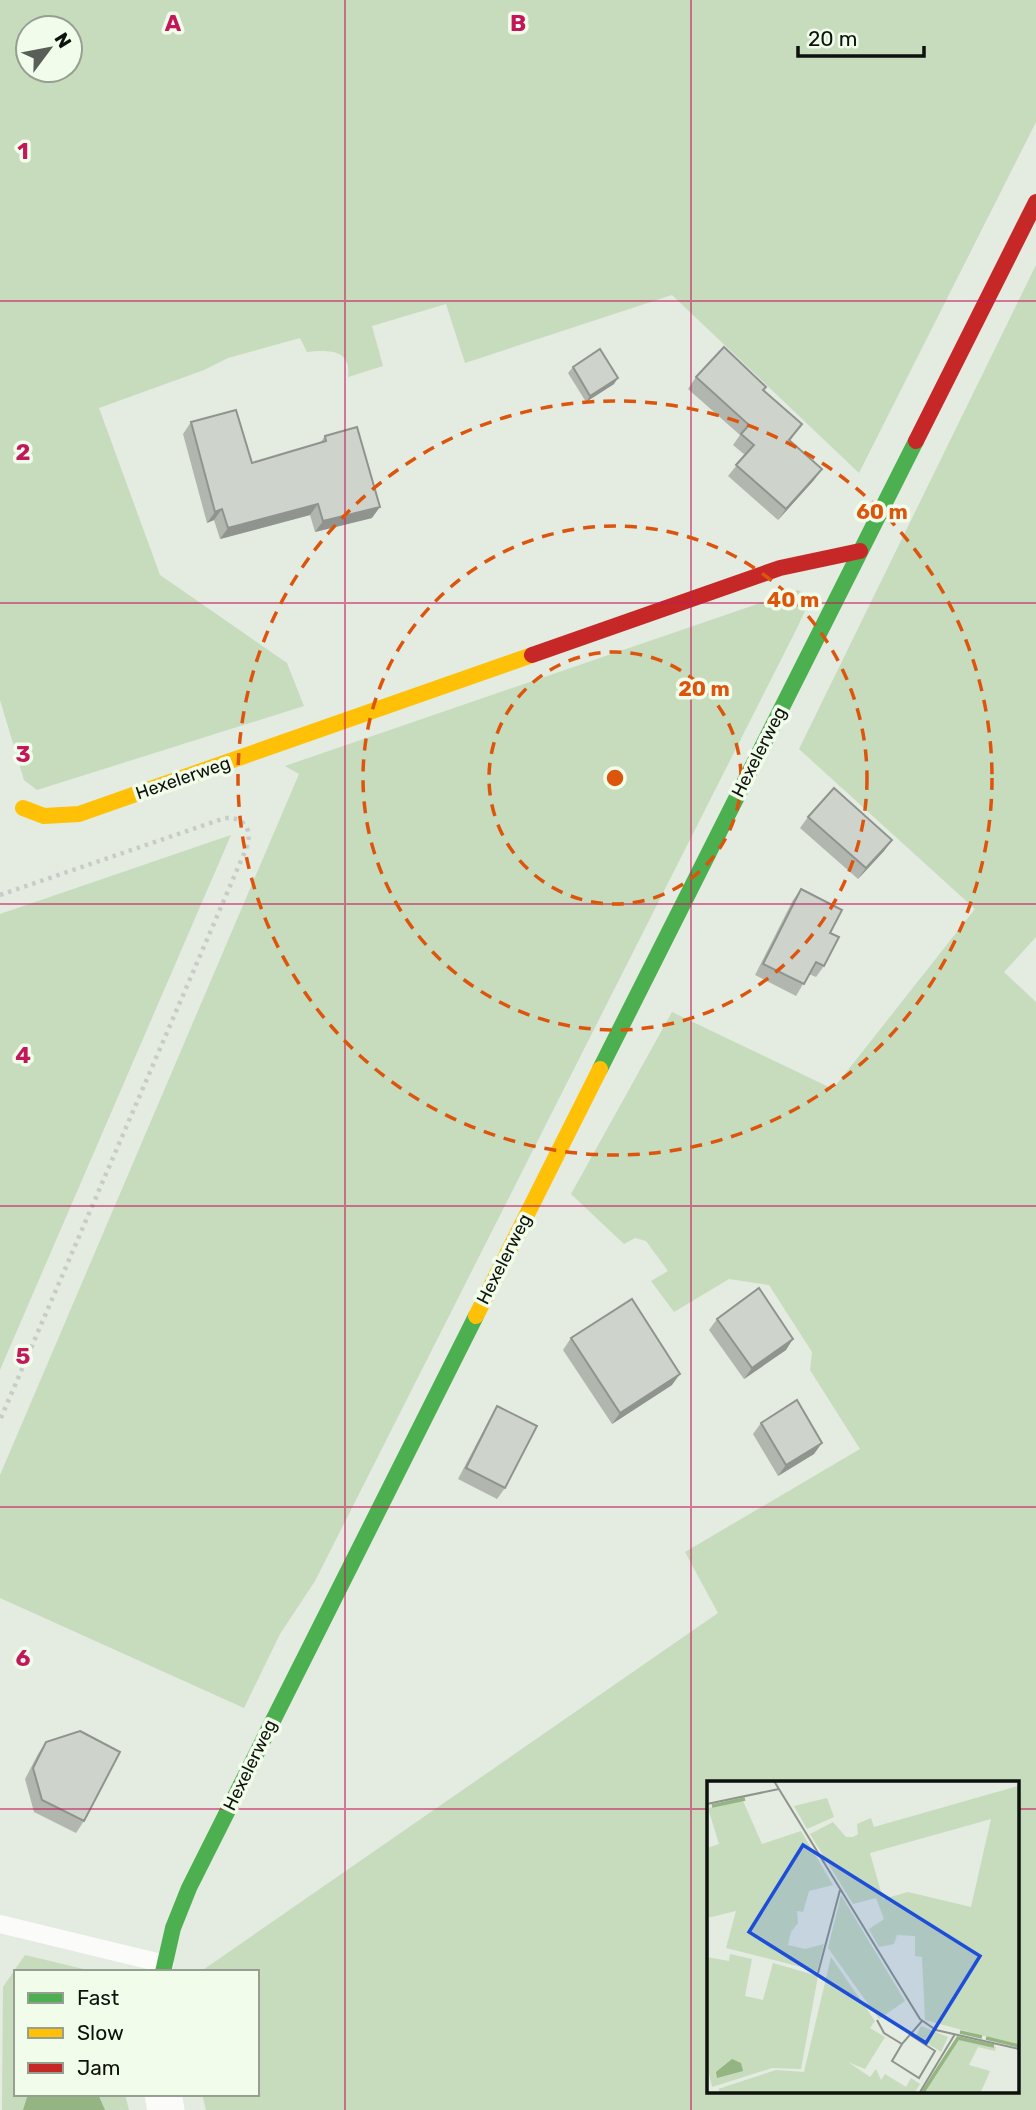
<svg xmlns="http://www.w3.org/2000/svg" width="1036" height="2110" font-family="Rubik,sans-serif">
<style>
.green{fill:#c7dbbd;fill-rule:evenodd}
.water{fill:#94b581}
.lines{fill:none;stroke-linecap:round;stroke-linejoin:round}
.path{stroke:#c9cbc8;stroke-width:4.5;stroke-dasharray:3.5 5;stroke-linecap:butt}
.lane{stroke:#fbfcfa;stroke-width:18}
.street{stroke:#fbfcfa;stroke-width:37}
.fast{stroke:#4caf50;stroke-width:16}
.slow{stroke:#ffc107;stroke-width:16}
.jam{stroke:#c62828;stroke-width:16}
.wall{fill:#b1b6af}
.shaded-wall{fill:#90948f}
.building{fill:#ced4cc;stroke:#90948f;stroke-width:2}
.grid{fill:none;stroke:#c2185b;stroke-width:2;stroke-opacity:0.55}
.ring{fill:none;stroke:#dd550c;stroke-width:3.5;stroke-dasharray:12 9}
.labels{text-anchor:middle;stroke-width:7;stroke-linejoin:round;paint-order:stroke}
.street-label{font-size:18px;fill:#0e120c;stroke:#f1fdea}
.inset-river{fill:none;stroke:#94b581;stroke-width:3.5}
.inset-road{fill:none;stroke:#8e948c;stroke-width:2}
.view{fill:#1d4ed8;fill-opacity:0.15;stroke:#1d4ed8;stroke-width:3.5}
.inset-edge{fill:none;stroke:#0e120c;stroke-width:3.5}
.grid-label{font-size:23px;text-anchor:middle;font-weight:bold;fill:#c2185b;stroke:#f1fdea;stroke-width:7;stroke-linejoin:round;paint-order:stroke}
.centre{fill:#dd550c;stroke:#f1fdea;stroke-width:3.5}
.ring-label{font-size:21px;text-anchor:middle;font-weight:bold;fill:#dd550c;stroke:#f1fdea;stroke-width:7;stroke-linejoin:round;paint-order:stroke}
</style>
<rect width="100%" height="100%" fill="#e4ebe1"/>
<path class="green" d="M 0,0 L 1036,0 L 1036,122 L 859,473 L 672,295 L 465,363 L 446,304 L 372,326 L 383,366 L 348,377 C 352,349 328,350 307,352 L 300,338 L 228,358 L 204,370 L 99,408 L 160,575 L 287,663 L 304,706 L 37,790 L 24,780 L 0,700 ZM 28,28 L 70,28 L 70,70 L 28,70 Z
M 1036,265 L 1036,937 L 1004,972 L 1036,1002 L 1036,2110 L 206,2110 L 202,2094 L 257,2094 L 257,1972 L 200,1972 L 718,1613 L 685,1552 L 860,1449 L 810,1370 L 812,1352 L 769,1285 L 729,1279 L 674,1312 L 651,1281 L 668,1271 L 646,1241 L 635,1238 L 624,1244 L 571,1194 L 672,1012 L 833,1089 L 975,909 L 799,749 ZM 709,1783 L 1017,1783 L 1017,2091 L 709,2091 Z
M 798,590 L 811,598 L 798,626 L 315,1581 L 280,1634 L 244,1708 L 0,1598 L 0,1475 L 299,774 L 285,766 Z
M 231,835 L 0,1370 L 0,914 Z
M 25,1955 L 96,1972 L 16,1972 L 16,2094 L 125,2094 L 129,2110 L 2,2110 L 3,1987 Z"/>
<path class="water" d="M 28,2094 L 98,2094 L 105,2110 L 23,2110 Z"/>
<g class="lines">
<path class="path" d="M 0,895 L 225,818 C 246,817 253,831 246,849 L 0,1420"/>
<path class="lane" d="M 0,1924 L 165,1964"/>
<path class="street" d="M 163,2094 L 166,2110"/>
<path class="fast" d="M 600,1069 L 916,441
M 163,1972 L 173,1928 L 189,1888 L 476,1316"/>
<path class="slow" d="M 23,808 L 44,816 L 79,814 L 532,655
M 476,1316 L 600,1069"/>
<path class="jam" d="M 916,441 L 1036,202
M 532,655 L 780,568 L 860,551"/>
</g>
<path class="wall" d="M 573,367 L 614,384 L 586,402 L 568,373 Z
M 696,377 L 764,390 L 794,435 L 790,441 L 814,480 L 778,520 L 728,476 L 745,455 L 733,445 L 740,435 L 688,389 Z
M 191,422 L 252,463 L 320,443 L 325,436 L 372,518 L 315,532 L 310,515 L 220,539 L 214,520 L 207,523 L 183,434 Z
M 808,817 L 892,840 L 884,851 L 858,879 L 800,828 Z
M 801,889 L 830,933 L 824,966 L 816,977 L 809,974 L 796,996 L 755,975 L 793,900 Z
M 717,1319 L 786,1350 L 744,1379 L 709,1330 Z
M 571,1338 L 672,1385 L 612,1424 L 563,1350 Z
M 497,1406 L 505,1488 L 497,1499 L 458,1479 L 490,1418 Z
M 761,1423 L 814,1454 L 778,1476 L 753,1434 Z
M 46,1742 L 84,1821 L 76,1833 L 34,1812 L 25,1779 L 38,1754 Z"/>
<path class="shaded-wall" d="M 618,378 L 614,384 L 586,402 L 590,396 Z
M 822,469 L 814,480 L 778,520 L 786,509 Z
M 318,504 L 310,515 L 220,539 L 228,528 Z
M 380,507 L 372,518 L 315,532 L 323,521 Z
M 222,509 L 214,520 L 207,523 L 215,512 Z
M 892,840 L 884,851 L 858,879 L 866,868 Z
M 793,1339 L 786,1350 L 744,1379 L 752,1368 Z
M 680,1374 L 672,1385 L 612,1424 L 620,1413 Z
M 822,1443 L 814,1454 L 778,1476 L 786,1465 Z"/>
<path class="building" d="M 724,347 L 766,387 L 763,390 L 802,424 L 789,440 L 822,469 L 786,509 L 736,465 L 754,445 L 741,434 L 749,425 L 696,377 Z
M 600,349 L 618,378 L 590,396 L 573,367 Z
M 236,410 L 252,463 L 326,441 L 325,436 L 357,427 L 380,507 L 323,521 L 318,504 L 228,528 L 222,509 L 215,512 L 191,422 Z
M 834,788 L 892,840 L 866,868 L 808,817 Z
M 801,889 L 842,910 L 830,933 L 839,937 L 824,966 L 816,962 L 804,984 L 763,964 Z
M 759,1288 L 793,1339 L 752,1368 L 717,1319 Z
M 632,1299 L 680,1374 L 620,1413 L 571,1338 Z
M 797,1400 L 822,1443 L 786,1465 L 761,1423 Z
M 497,1406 L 537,1426 L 505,1488 L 466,1468 Z
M 80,1731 L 120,1752 L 84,1821 L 42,1800 L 33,1768 L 46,1742 Z"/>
<path class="grid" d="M 345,0 L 345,2110M 691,0 L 691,2110M 0,301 L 1036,301M 0,603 L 1036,603M 0,904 L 1036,904M 0,1206 L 1036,1206M 0,1507 L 1036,1507M 0,1809 L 709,1809M 1017,1809 L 1036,1809"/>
<g class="ring">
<circle cx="615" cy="778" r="126"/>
<circle cx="615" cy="778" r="252"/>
<circle cx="615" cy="778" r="377"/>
</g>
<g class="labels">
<g class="street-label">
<text transform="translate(759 752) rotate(-63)" y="6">Hexelerweg</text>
<text transform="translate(183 778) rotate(-19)" y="6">Hexelerweg</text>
<text transform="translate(504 1259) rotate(-63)" y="6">Hexelerweg</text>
<text transform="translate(250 1765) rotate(-64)" y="6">Hexelerweg</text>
</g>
</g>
<g transform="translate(707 1781)">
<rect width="312" height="312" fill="#e4ebe1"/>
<path d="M 311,5 L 311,264 L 218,239 L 215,176 L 208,175 L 208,155 L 190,154 L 187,163 L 172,166 L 162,148 L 177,138 L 169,117 L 146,123 L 103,53 L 126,41 L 139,56 L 146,56 L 151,53 L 150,43 L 164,37 L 167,46 ZM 284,38 L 264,126 L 201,111 L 176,118 L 163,72 ZM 120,17 L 127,36 L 100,48 L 87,25 ZM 36,20 L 55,63 L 94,50 L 126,104 L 102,110 L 96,131 L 90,130 L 91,142 L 84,151 L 81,164 L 98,168 L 117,163 L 110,190 L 19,167 L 29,130 L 0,137 L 0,67 L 12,63 L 1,27 ZM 134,114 L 198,220 L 172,238 L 121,167 ZM 23,173 L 45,178 L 38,215 L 56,219 L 66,182 L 111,195 L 94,288 L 65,287 L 5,306 L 0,284 L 0,176 L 22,180 ZM 124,176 L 168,240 L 163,247 L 178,256 L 158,288 L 141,281 L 163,296 L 169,288 L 174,299 L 178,293 L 199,306 L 204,297 L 213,303 L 208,311 L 13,311 L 11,308 L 69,289 L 97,291 ZM 214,245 L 241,256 L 234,271 L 209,255 ZM 252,257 L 289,266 L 288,270 L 271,266 L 262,284 L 283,290 L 274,311 L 217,311 Z" fill="#c7dbbd" fill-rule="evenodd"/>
<path d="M 25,278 L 34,282 L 36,290 L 10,297 L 9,291 Z" fill="#94b581"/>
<path class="inset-river" d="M 5,25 L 38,18M 253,251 L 275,256M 279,257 L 312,265M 216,311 L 251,257 L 287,265"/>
<path class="inset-road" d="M 67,0 L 213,238 L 229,249 L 312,268M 0,23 L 72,8M 111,192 L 133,109M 170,239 L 177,252 L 195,263 L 215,240M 195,263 L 185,280 L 212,297 L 228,270 L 202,253M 213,311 L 248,253"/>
<path class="view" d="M 96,64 L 273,175 L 219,262 L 42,151 Z"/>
<rect width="312" height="312" class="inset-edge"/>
</g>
<g class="grid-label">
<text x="173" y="31">A</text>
<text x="518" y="31">B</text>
<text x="23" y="159">1</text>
<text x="23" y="460">2</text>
<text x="23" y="762">3</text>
<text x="23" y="1063">4</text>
<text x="23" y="1364">5</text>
<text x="23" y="1666">6</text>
</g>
<circle cx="615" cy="778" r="10" class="centre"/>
<g class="ring-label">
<text x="882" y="519">60 m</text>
<text x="793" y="607">40 m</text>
<text x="704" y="696">20 m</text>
</g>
<rect x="14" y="1970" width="245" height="126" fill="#f1fdea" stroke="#969f91" stroke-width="2"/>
<rect x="28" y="1993" width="35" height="10" fill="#4caf50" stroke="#969f91" stroke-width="2"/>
<text x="77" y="2005" font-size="21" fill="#0e120c">Fast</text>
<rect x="28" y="2028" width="35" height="10" fill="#ffc107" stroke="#969f91" stroke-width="2"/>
<text x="77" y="2040" font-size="21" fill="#0e120c">Slow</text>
<rect x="28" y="2063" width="35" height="10" fill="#c62828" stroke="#969f91" stroke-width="2"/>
<text x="77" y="2075" font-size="21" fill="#0e120c">Jam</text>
<g transform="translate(49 49) rotate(58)"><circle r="33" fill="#f1fdea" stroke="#969f91" stroke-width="2"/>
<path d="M0-5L12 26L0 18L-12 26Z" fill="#595e57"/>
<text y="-10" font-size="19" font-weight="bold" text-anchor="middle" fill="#0e120c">N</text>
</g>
<path d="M798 46v10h126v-10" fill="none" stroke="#0e120c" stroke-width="3.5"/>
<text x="808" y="46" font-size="21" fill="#0e120c" stroke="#f1fdea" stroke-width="5" paint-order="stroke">20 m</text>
</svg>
